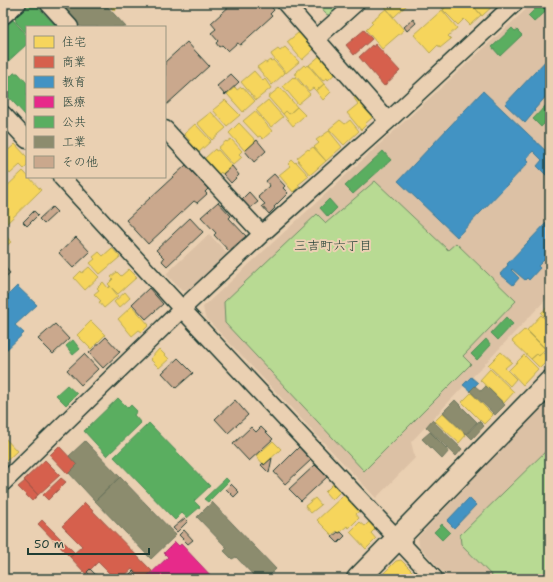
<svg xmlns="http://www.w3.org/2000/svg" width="553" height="582" font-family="'Shantell Sans','Klee One',sans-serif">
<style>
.built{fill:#dcc1a5}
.green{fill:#b8da93;stroke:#6c8c64}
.homes{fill:#f6d55c;stroke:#b6a750}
.shops{fill:#d6604d;stroke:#9f5646}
.schools{fill:#4393c3;stroke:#387998}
.health{fill:#e7298a;stroke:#ab2f70}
.public{fill:#5aae61;stroke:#488c54}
.industry{fill:#8c8c6e;stroke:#6b745d}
.building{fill:#caa88d;stroke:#1f3d34}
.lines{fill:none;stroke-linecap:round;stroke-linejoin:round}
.street-casing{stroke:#1f3d34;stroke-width:19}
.secondary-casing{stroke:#1f3d34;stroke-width:25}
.street{stroke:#ead0b2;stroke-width:16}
.secondary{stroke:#ead0b2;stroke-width:22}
.labels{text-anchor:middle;stroke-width:4;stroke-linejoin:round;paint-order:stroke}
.neighbourhood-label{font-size:13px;fill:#1f3d34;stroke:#ead0b2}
</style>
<rect width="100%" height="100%" fill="#ead0b2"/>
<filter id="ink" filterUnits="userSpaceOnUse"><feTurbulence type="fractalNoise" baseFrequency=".025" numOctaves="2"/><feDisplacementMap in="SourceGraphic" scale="8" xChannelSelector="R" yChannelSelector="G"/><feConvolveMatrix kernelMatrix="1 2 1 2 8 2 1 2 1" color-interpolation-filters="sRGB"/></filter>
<g filter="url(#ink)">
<path class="built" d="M 533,3 L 550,3 L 550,295 L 411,442 L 415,458 L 376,498 L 205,317 L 203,307 Z
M 209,234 L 229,255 L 189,290 L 182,291 L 166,274 Z
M 550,398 L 550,579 L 449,579 L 419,546 L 418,537 Z"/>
<path class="green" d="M 316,3 L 351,3 L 335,18 L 326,14 Z
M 375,181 L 448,250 L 456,243 L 516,301 L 463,356 L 471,364 L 364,471 L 225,323 L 224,302 L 317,214 L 326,223 Z
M 550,447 L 550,579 L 495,579 L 461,544 L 460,535 Z"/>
<path class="homes" d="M 108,3 L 123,3 L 114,11 Z
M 382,3 L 409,3 L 394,17 Z
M 437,3 L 450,3 L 443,9 Z
M 450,3 L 471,3 L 481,15 L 470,25 L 464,19 L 458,25 L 443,10 Z
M 471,3 L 496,3 L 482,16 Z
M 386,9 L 404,30 L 382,49 L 366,30 L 373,23 L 371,21 Z
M 442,10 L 457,28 L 448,36 L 451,39 L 440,48 L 438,45 L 430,53 L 414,35 Z
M 298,33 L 300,33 L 307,41 L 309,39 L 315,48 L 302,60 L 287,42 Z
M 285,47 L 299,62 L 286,73 L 272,56 L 271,54 L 278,49 L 280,51 Z
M 322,54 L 337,72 L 328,80 L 327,78 L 323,81 L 309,65 Z
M 270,60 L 271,61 L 273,60 L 285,73 L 272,85 L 257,67 L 264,62 L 266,63 Z
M 304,65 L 306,67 L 308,65 L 324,84 L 316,91 L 313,88 L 309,91 L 295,75 L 297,74 L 295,73 Z
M 254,71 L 263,81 L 265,79 L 271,88 L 256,100 L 241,82 Z
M 293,77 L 294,78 L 295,77 L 310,94 L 298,104 L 283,86 Z
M 324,84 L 331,92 L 323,100 L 316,91 Z
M 235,87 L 237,90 L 241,87 L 242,88 L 243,87 L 255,101 L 243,112 L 227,94 Z
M 279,88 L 280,89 L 281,88 L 297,107 L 289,114 L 286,111 L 283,114 L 268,97 Z
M 357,95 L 374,116 L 365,124 L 366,125 L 361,130 L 347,113 L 358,104 L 354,98 Z
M 225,100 L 240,115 L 227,126 L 213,110 Z
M 268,100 L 283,117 L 271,127 L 256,110 Z
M 297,107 L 305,115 L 293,126 L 283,114 L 286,111 L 289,114 Z
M 255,111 L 272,131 L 263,139 L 260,136 L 258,137 L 243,121 Z
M 211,112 L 226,128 L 212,140 L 197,123 Z
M 340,120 L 345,124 L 350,120 L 359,131 L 344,145 L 329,129 Z
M 239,123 L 256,141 L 245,151 L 229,133 Z
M 195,124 L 211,141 L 198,153 L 189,142 L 190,141 L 184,134 Z
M 329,131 L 342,147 L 326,161 L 314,147 L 319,143 L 316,140 Z
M 231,139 L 242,151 L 239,154 L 242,157 L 233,165 L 218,148 L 226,141 L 227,142 Z
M 15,144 L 27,157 L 27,166 L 24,169 L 20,165 L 10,174 L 3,166 L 8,161 L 3,155 Z
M 313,147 L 326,161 L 310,175 L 298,161 L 299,160 L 297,158 L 308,149 L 309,150 Z
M 215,149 L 216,151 L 218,150 L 232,166 L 222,174 L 221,172 L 218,175 L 204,159 Z
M 292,160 L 295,163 L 296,162 L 309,176 L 298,185 L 300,186 L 293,192 L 279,175 L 290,166 L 288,164 Z
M 23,171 L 41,190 L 3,227 L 3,190 Z
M 7,237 L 11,242 L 3,249 L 3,240 Z
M 112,248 L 120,257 L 100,274 L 90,263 L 95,259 L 93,257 L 99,252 L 103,256 Z
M 89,267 L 99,277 L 85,290 L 74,278 L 81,271 L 82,273 Z
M 129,269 L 137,277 L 118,294 L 108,284 L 113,279 L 111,277 L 117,272 L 121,276 Z
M 103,282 L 108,288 L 110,286 L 118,296 L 104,308 L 99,302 L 101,301 L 94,294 L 99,290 L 97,288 Z
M 125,292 L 130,298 L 119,308 L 114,302 Z
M 550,305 L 550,323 L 541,313 Z
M 132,306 L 149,325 L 142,332 L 139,330 L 132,336 L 118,319 Z
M 541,315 L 550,324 L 550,341 L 544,347 L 527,330 Z
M 91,321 L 105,335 L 91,349 L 77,335 Z
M 524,330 L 525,331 L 526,330 L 545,349 L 539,356 L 537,354 L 531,359 L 512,341 Z
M 550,341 L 550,352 L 545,347 Z
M 159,349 L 169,359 L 159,368 L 150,359 Z
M 501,352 L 512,362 L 505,368 L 516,379 L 510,386 L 488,365 Z
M 542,352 L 549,359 L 540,368 L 531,359 L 537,354 L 539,356 Z
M 524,355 L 538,369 L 523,385 L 509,370 Z
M 490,369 L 514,392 L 504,403 L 480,380 Z
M 471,393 L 493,415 L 484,424 L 462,402 Z
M 443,413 L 466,435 L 459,443 L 435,421 Z
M 3,436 L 17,451 L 3,464 Z
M 273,441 L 281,449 L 264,465 L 256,456 Z
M 333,484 L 340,492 L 332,500 L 325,492 Z
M 344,495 L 359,511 L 356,514 L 359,518 L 349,528 L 347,526 L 339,533 L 337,531 L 332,535 L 317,520 Z
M 315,498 L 321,505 L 311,513 L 305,506 Z
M 360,522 L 365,526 L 369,522 L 375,529 L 371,533 L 376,539 L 366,549 L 350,532 Z
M 401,560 L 420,579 L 385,579 L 382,575 L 396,561 Z"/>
<path class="shops" d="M 364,30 L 372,39 L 354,55 L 346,45 Z
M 375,44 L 400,71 L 384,86 L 359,57 L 372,45 L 373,47 Z
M 59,446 L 77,465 L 68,474 L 50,455 Z
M 45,460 L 60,475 L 38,495 L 24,480 Z
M 61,478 L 66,482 L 48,500 L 43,495 Z
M 25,481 L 38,495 L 32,501 L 18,487 Z
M 85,503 L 152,571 L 144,579 L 141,579 L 132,569 L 121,579 L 115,579 L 98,562 L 86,574 L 70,557 L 82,546 L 62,526 Z
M 42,520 L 75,553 L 70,557 L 38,524 Z"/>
<path class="schools" d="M 550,56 L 550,92 L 534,110 L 535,111 L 525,123 L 505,104 Z
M 483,91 L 549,154 L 550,152 L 550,179 L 537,166 L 542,160 L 533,151 L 526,159 L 529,162 L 457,237 L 398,181 Z
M 550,219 L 550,254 L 538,266 L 540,268 L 529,280 L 527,278 L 525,280 L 512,269 L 511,270 L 519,278 L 513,285 L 500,274 L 508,265 L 507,264 Z
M 17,286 L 37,305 L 15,325 L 24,333 L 3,353 L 3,300 Z
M 471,377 L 478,383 L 470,391 L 463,385 Z
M 469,498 L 476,505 L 454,528 L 447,521 Z"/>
<path class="health" d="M 175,542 L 179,546 L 181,544 L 214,579 L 145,579 L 168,557 L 164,553 Z"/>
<path class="public" d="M 32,3 L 34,3 L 57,27 L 27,27 L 27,34 L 16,22 L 15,17 Z
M 541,3 L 550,3 L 550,8 L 534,22 L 528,16 Z
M 13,20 L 27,36 L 27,44 L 3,66 L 3,29 Z
M 512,28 L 515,31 L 517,30 L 522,35 L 500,56 L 492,47 Z
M 14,73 L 18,73 L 27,83 L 27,117 L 3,91 L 3,80 L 9,75 L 11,76 Z
M 550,101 L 550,118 L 541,127 L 533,119 Z
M 383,151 L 391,160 L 353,194 L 345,186 Z
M 329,199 L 337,208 L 328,217 L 320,208 Z
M 506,317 L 513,324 L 498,340 L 491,333 Z
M 486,339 L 491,345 L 477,360 L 471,354 Z
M 73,340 L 80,349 L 73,355 L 66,346 Z
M 67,385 L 77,394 L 66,405 L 56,395 Z
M 118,398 L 128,408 L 131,405 L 137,411 L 134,415 L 141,423 L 107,456 L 84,431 Z
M 149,423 L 210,486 L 194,501 L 200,507 L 187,518 L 182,513 L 175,520 L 114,457 Z
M 226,478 L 229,481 L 208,502 L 204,499 Z
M 442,524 L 450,532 L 442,540 L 434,532 Z"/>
<path class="industry" d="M 60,3 L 104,3 L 126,27 L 81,27 Z
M 475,386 L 481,391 L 486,386 L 505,405 L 495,415 L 470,391 Z
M 455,400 L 477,422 L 466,434 L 443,412 Z
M 432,420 L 462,449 L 456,456 L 426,427 Z
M 479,421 L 484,426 L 472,439 L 467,434 Z
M 430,432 L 449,451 L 442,459 L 422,439 Z
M 85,441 L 120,477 L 95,501 L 69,473 L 77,465 L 69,456 Z
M 120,477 L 176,535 L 151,559 L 95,501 Z
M 212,502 L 276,569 L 266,579 L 257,579 L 236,557 L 232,559 L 224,551 L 227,548 L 197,517 Z"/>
<path class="building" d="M 233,3 L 268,3 L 274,10 L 270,14 L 272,16 L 240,45 L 237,43 L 228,51 L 222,45 L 219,47 L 216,43 L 218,41 L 211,33 L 216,29 L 211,23 Z
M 413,19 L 416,23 L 407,31 L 404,27 Z
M 187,42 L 209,66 L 165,106 L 165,62 Z
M 231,74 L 239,82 L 225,95 L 217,86 Z
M 257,140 L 266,151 L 254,162 L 245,151 Z
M 186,165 L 208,189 L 205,192 L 207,194 L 197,203 L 194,201 L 148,244 L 126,220 Z
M 232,166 L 239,175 L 231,183 L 223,174 Z
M 274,174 L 285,186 L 283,188 L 288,193 L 274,207 L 275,208 L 269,214 L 262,206 L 265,204 L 258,197 L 270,186 L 266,181 Z
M 249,192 L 258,202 L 249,209 L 241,200 Z
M 218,202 L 231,216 L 229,218 L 246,236 L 229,251 L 214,235 L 216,233 L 201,217 Z
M 52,207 L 57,212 L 44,224 L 39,219 Z
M 34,211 L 38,215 L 27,226 L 23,222 Z
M 190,218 L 203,232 L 167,266 L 162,261 L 164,258 L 156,250 Z
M 76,237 L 90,252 L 73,268 L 59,253 Z
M 3,265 L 10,273 L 3,279 Z
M 149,288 L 163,304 L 146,319 L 132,304 Z
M 55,324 L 69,339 L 53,354 L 38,339 Z
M 106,337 L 120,352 L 103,368 L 89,353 Z
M 84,354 L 98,369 L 81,385 L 67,370 Z
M 178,358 L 193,373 L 176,388 L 162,373 Z
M 235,400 L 248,415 L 228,433 L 215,419 Z
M 251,427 L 256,432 L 261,427 L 273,439 L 249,461 L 233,444 Z
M 299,447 L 311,460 L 285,484 L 274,472 Z
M 272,458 L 269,473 L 261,465 L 263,463 L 264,465 Z
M 315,465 L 327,477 L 301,501 L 289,489 Z
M 231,484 L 239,492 L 234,497 L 226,489 Z
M 185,518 L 188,521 L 177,532 L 173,528 Z
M 184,530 L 193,540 L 188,544 L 179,535 Z
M 338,532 L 339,533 L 341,532 L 345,536 L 338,543 L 332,537 Z
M 90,569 L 100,579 L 93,579 L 87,572 Z
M 133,571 L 136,574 L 132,579 L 125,579 Z"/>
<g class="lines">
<g class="street-casing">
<path id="street" d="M 48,3 L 70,27
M 285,3 L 388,121
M 3,16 L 18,3
M 317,38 L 356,3
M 3,114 L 27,140
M 165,129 L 262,234
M 61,177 L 182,309 L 435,579
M 3,483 L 182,309 L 262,234 L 388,121 L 515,3"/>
</g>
<g class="secondary-casing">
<path id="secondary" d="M 358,579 L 550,382"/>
</g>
<use href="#street" class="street"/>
<use href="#secondary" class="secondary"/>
</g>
</g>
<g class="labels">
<g class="neighbourhood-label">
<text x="333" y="250">三吉町六丁目</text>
</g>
</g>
<rect width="553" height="582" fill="none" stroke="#ead0b2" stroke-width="16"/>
<rect x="8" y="8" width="537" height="566" fill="none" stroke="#1f3d34" stroke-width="1.5" filter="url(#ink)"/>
<rect x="26" y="26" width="140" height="152" fill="#ead0b2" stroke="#999580"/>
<rect x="34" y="36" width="20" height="12" fill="#f6d55c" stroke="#999580"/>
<text x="62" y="46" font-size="12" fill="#1f3d34">住宅</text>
<rect x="34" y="56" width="20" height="12" fill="#d6604d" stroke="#999580"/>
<text x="62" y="66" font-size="12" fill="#1f3d34">商業</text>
<rect x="34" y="76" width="20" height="12" fill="#4393c3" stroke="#999580"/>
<text x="62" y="86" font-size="12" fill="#1f3d34">教育</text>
<rect x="34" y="96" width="20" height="12" fill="#e7298a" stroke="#999580"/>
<text x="62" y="106" font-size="12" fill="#1f3d34">医療</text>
<rect x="34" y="116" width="20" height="12" fill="#5aae61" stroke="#999580"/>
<text x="62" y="126" font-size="12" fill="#1f3d34">公共</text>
<rect x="34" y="136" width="20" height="12" fill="#8c8c6e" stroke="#999580"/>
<text x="62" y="146" font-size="12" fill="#1f3d34">工業</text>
<rect x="34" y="156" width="20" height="12" fill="#caa88d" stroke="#999580"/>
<text x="62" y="166" font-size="12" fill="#1f3d34">その他</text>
<path d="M28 548v6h121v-6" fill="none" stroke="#1f3d34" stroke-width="2"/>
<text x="34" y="548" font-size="12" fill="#1f3d34" stroke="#ead0b2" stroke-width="3" paint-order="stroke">50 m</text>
</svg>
